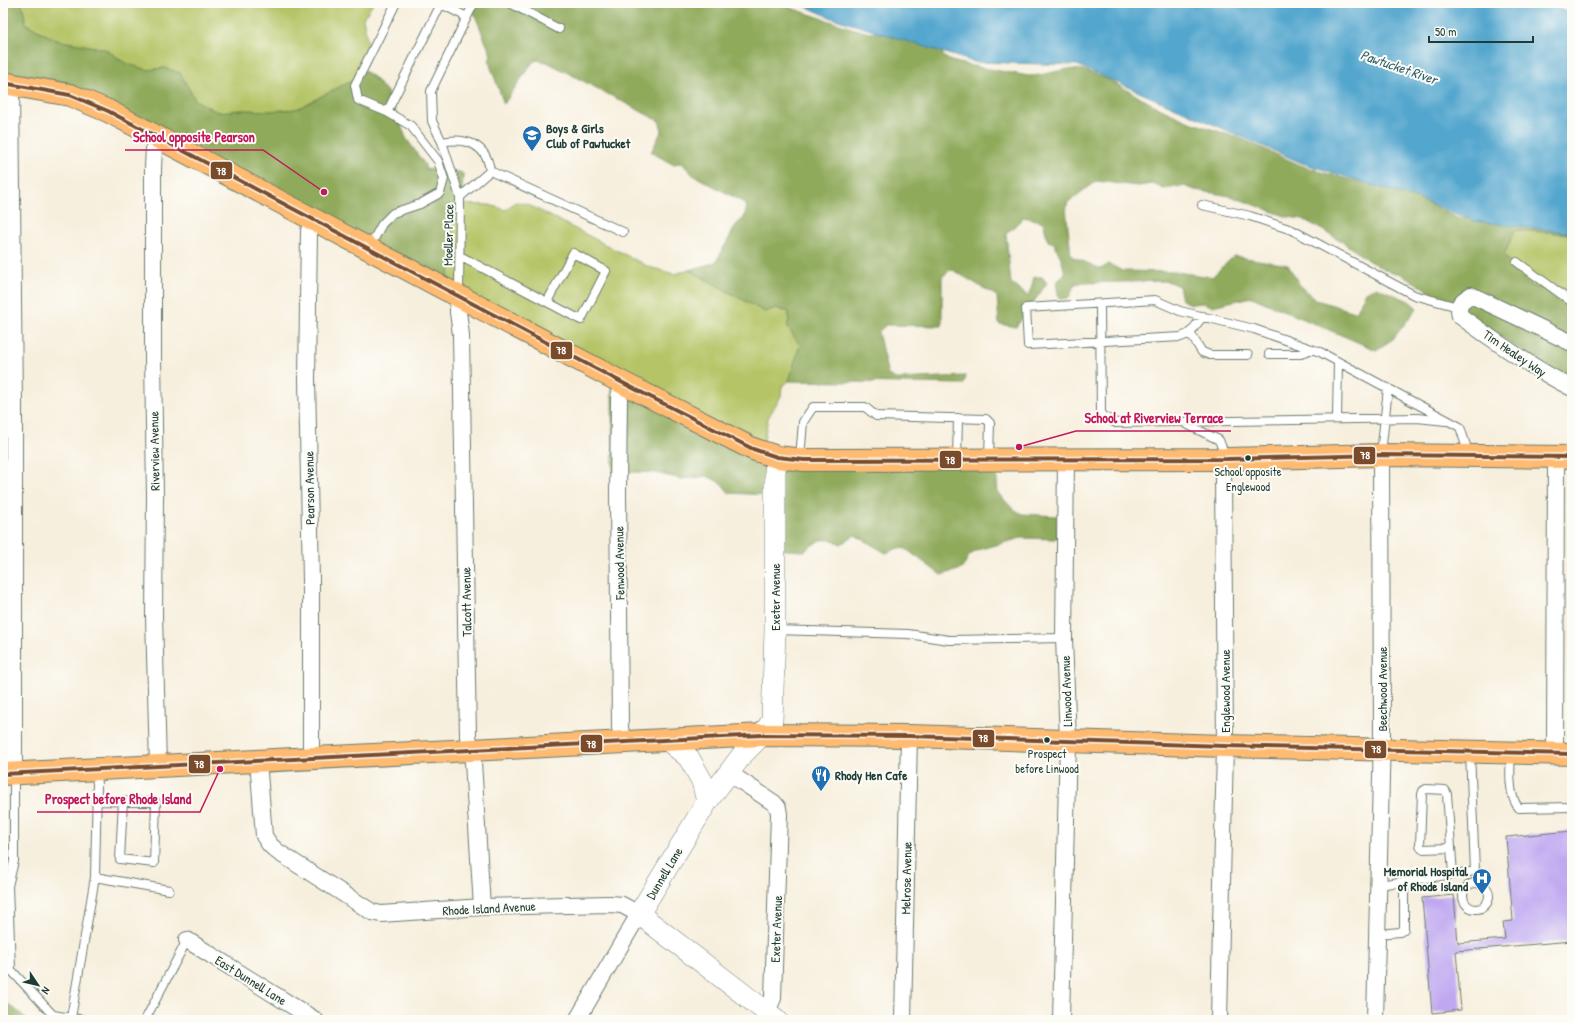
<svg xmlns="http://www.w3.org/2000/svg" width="1575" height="1023" font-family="'Patrick Hand',sans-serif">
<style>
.green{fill:#b5c466;stroke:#6a804d}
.forest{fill:#90aa5b;stroke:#587448}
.water{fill:#52a6ce;stroke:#387281}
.building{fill:#bfa8f1}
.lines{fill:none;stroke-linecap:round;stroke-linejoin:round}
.service-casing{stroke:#6b7b6f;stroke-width:10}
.minor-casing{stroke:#6b7b6f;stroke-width:18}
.tertiary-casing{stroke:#6b7b6f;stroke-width:22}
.primary-casing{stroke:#6b7b6f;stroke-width:24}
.service{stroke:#fff;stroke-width:8}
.minor{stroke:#fff;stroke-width:16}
.tertiary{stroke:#fff;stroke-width:21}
.primary{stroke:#febb71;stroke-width:22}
.bus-1-casing{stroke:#fdfcf7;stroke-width:7}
.bus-1{stroke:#7a4b2a;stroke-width:4}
.bus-dot{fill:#1f3d34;stroke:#fdfcf7;stroke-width:1.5}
.labels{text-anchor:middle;stroke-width:4;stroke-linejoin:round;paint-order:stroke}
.bus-label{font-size:12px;fill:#1f3d34;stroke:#fdfcf7}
.poi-label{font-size:13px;font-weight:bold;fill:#1f3d34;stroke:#fdfcf7;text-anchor:start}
.street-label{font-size:13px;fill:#1f3d34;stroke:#fdfcf7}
.water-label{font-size:14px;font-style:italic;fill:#31626a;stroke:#fdfcf7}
.leader{fill:none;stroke:#c2185b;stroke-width:1.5}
.callout-dot{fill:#c2185b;stroke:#fdfcf7;stroke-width:1.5}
.callout-label{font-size:14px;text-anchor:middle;font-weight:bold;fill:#c2185b;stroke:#fdfcf7;stroke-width:4;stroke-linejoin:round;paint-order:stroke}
.line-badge{stroke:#fdfcf7;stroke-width:1.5}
.badge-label{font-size:11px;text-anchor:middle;font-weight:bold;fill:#fff}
</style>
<rect width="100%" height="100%" fill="#fdfcf7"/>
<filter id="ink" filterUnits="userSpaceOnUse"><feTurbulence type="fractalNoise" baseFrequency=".025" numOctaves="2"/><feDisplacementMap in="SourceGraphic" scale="8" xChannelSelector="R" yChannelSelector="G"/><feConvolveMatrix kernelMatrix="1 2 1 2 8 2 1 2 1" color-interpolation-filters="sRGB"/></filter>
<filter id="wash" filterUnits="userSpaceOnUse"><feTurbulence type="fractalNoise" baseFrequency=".012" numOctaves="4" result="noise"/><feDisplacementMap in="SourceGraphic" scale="16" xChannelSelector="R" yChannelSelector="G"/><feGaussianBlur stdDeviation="0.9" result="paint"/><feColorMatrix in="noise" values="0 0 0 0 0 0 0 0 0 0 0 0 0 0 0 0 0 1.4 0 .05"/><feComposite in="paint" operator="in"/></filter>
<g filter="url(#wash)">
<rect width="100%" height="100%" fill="#f7efdd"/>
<path class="green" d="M 22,3 L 374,3 L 363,18 L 369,48 L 366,63 L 359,67 L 365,71 L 357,78 L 297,109 L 272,111 L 242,110 L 217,112 L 195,100 L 180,73 L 165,68 L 147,70 L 125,63 L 105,49 L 56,40 L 26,24 Z
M 515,202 L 527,204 L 649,267 L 674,274 L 689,270 L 765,312 L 776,308 L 789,312 L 788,327 L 800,345 L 789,381 L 782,386 L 781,396 L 768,418 L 762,450 L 445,289 L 453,256 L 454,237 L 448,204 L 490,205 L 506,210 Z
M 1515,230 L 1572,234 L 1572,324 L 1556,291 L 1529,286 L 1504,255 Z"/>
<path class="forest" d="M 3,3 L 22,3 L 26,24 L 56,40 L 105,49 L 125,63 L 147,70 L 165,68 L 180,73 L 195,100 L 217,112 L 242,110 L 271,111 L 297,109 L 357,78 L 365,71 L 374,78 L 390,95 L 396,113 L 406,138 L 425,165 L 425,169 L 460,172 L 463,174 L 462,200 L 463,204 L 448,205 L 454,237 L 453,256 L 445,289 L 152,133 L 3,82 Z
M 470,3 L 776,3 L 854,29 L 869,33 L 882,33 L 941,50 L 944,57 L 951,61 L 972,66 L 1029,76 L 1040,75 L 1067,69 L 1084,70 L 1109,80 L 1159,108 L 1187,121 L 1242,139 L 1300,165 L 1325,173 L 1351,180 L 1388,187 L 1421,200 L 1456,217 L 1572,230 L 1572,234 L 1515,230 L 1504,255 L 1529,286 L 1556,291 L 1572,324 L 1572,384 L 1454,306 L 1399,273 L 1392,273 L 1369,261 L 1340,240 L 1303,219 L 1288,217 L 1230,196 L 1195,190 L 1184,186 L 1164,189 L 1153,184 L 1138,186 L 1096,181 L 1068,202 L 1066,208 L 1071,256 L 1101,269 L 1109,264 L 1122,271 L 1176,272 L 1212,277 L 1234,256 L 1288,265 L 1299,284 L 1316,300 L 1355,312 L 1366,292 L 1376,287 L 1409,301 L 1417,308 L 1393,339 L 1376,350 L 1252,297 L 1212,306 L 1203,303 L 1191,304 L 1182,300 L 1179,286 L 1167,281 L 1080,283 L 1075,284 L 1069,298 L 1059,299 L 1056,283 L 1065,273 L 1061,258 L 1054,243 L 1048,241 L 1043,222 L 1024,217 L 1006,234 L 1011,283 L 1029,297 L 1034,277 L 1042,277 L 1047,283 L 1016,327 L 999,324 L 997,296 L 951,269 L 942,277 L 942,326 L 886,325 L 878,332 L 888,375 L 896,379 L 966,376 L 964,384 L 789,381 L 800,345 L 787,327 L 789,320 L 789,312 L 776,308 L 765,312 L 689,270 L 716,262 L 736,225 L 744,218 L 747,207 L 743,202 L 693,175 L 682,163 L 672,164 L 651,152 L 662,130 L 659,121 L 547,62 L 536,60 L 532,63 L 504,104 L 489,62 L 491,55 Z
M 612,387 L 753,448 L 995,457 L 998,493 L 1012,508 L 1022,514 L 1057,516 L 1057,537 L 1055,539 L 1021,538 L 977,550 L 968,557 L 962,569 L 941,575 L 906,549 L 898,548 L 886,553 L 855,535 L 841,544 L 833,540 L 820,540 L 804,551 L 771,549 L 768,495 L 729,493 L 721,483 L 707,476 L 681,479 L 656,473 L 613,471 Z
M 3,1000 L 26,1018 L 27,1020 L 3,1020 Z"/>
<path class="water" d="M 798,3 L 1548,3 L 1572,13 L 1572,233 L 1474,221 L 1421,200 L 1302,163 L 1077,65 L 974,62 L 832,18 Z"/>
<g id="blocks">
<path class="building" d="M 1572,831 L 1572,941 L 1456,951 L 1461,1010 L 1432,1013 L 1422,898 L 1454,895 L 1458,943 L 1505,939 L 1503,922 L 1513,921 L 1506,837 Z"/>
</g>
</g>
<g filter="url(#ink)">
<use href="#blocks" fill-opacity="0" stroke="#6b7b6f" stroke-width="1"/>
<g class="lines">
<g class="service-casing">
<path id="service" d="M 439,3 L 467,17 L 431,91 L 432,121 L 442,142 L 460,197 L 459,294
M 510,3 L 559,29
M 467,17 L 474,3
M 387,112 L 441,4
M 442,142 C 465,137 487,144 490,171
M 490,171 L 623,232
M 460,197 L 490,171
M 1202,205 L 1250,216 L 1292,230 L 1414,295 L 1458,307
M 369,248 L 382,224 L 393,213 L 420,204 L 440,193 L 444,179 L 438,161 L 411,126 L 387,112 L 358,100 L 355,85 L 396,3
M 460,256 L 581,320 L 606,271 L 573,253 L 547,302
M 1517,262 L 1572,302
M 1100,304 L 1101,415 L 1116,423 L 1417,418 L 1446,421
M 1203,316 L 1190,333 L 1181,337 L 1028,345 L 1026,308 L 1155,300 L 1180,311 L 1254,329 L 1320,352 L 1460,427 L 1469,455
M 1190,333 L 1202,352 L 1210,355 L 1248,355
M 1269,354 L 1301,354 L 1311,349
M 1337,419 L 1338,362
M 1186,424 L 1219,440 L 1226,458
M 1381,454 L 1388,388
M 800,458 L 803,422 L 813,407 L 865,407 L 876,416 L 986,419 L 990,423 L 989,458
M 957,459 L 958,418
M 775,630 L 908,634 L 949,640 L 1064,638
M 1511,753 C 1510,768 1508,797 1519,808 L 1572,807
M 95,769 L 97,784 L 95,877 L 169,890
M 14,774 L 14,861 L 8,886 L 11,970 L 53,1015 L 71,1018
M 97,801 L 156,802 L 154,863 L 120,859 L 123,801
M 1451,848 L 1422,849 L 1420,845 L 1422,794 L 1423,791 L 1426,789 L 1445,790 L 1447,794 L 1453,874
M1463 896a13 13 0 1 1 26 0a13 13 0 1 1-26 0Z
M 1379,885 L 1475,871 L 1470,752
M 1378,934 L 1400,932 L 1404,929 L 1404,881
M 86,1020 L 71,1018 L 95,877
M 145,1020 L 187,940"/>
</g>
<g class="minor-casing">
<path id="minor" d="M 11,84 L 14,406 L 14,773
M 157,137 L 154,147 L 153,168 L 153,356 L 155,496 L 154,616 L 158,765
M 458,297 L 458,312 L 461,335 L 468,736 L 473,762 L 482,907
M 1572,343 L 1471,295 C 1461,301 1457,304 1460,316 C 1496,342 1533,368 1572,388
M 623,742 L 620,728 L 618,492 L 619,397 L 623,383
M 1555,754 L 1556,457
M 311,757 L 311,580 L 307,379 L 309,231 L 312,220
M 258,760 L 264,836 L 270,845 L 278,852 L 372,912 L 381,914 L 482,907 L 610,904 L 622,905 L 639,914 L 577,1020
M 729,773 L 774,803 L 778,808 L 779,814 L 773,998 L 767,1012
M 187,940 L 315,1020
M 903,1020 L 909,736
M 1061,1020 L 1068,741 L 1064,638 L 1066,459
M 1219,1020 L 1225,746 L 1223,471 L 1227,459
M 1375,1020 L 1382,736 L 1381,455"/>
</g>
<g class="tertiary-casing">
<path id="tertiary" d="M 666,739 L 689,758 L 702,781 L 707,802
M 777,1020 L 639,914 L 707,802 L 742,755 L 762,735 L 772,721 L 775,630 L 775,471 L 777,457"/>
</g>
<g class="primary-casing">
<path id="primary" d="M 3,83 L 70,95 L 108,111 L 623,383 L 753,449 L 777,457 L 804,460 L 1227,459 L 1381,455 L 1572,457
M 3,774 L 762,735 L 909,736 L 1225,746 L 1572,754"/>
</g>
<use href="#service" class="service"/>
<use href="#minor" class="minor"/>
<use href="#tertiary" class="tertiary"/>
<use href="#primary" class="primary"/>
<g class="bus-1-casing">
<path id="bus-1" d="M 3,83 L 70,95 L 108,111 L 623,383 L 753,449 L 777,457 L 804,460 L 1227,459 L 1381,455 L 1572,457
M 3,774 L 762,735 L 909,736 L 1225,746 L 1572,754"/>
</g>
<use href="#bus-1" class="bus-1"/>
</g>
</g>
<defs>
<g id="school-pin" transform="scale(1)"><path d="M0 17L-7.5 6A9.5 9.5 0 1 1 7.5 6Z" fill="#1f6fb2" stroke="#fdfcf7"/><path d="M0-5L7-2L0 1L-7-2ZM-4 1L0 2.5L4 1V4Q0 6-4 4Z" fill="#fff"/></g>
<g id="restaurant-pin" transform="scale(1)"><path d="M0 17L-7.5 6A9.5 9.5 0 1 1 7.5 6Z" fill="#1f6fb2" stroke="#fdfcf7"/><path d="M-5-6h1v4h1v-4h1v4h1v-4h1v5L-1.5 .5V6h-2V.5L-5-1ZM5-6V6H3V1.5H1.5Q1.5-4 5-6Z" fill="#fff"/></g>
<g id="hospital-pin" transform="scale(1)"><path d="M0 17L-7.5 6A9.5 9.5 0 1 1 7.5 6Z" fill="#1f6fb2" stroke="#fdfcf7"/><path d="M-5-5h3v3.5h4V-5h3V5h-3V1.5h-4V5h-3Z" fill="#fff"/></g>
</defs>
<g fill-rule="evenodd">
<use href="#school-pin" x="532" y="135"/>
<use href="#restaurant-pin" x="821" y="775"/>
<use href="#hospital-pin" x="1482" y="878"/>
</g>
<g class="bus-dot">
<circle cx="1248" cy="458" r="3.5"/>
<circle cx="1047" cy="740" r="3.5"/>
</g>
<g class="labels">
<g class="bus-label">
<text x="1248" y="476">School opposite<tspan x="1248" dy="15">Englewood</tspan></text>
<text x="1047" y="758">Prospect<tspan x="1047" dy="15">before Linwood</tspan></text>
</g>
<g class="poi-label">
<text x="546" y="133">Boys &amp; Girls<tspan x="546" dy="15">Club of Pawtucket</tspan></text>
<text x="835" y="780">Rhody Hen Cafe</text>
<text x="1468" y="876" text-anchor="end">Memorial Hospital<tspan x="1468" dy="15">of Rhode Island</tspan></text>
</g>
<g class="street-label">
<text transform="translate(448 235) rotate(-89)" y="5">Moeller Place</text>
<text transform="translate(1515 353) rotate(34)" y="5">Tim Healey Way</text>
<text transform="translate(154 451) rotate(-91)" y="5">Riverview Avenue</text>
<text transform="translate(309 488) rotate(-91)" y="5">Pearson Avenue</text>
<text transform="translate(619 563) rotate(-91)" y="5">Fenwood Avenue</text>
<text transform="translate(775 597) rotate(-90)" y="5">Exeter Avenue</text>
<text transform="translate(466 602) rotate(-91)" y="5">Talcott Avenue</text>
<text transform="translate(1382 689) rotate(-90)" y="5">Beechwood Avenue</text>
<text transform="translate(1066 691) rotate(-92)" y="5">Linwood Avenue</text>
<text transform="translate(1225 691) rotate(-90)" y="5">Englewood Avenue</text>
<text transform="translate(664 873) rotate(-59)" y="5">Dunnell Lane</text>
<text transform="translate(906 878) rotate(-89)" y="5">Melrose Avenue</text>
<text transform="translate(489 908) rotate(-3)" y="5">Rhode Island Avenue</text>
<text transform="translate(776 929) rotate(-88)" y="5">Exeter Avenue</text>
<text transform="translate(251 980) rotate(32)" y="5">East Dunnell Lane</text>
</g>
<g class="water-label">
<text transform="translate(1399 67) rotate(19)" y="5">Pawtucket River</text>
</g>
</g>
<path class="leader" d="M324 192L263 150H125M1019 447L1076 431H1231M220 769L200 812H37"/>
<g class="callout-dot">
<circle cx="324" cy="192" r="4"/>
<circle cx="1019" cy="447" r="4"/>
<circle cx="220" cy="769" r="4"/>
</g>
<g class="callout-label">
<text x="194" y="142">School opposite Pearson</text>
<text x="1154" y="423">School at Riverview Terrace</text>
<text x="118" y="804">Prospect before Rhode Island</text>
</g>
<g class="line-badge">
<rect x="210" y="161" width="23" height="19" rx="4" fill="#7a4b2a"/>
<rect x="550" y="341" width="23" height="19" rx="4" fill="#7a4b2a"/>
<rect x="1353" y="446" width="23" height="19" rx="4" fill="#7a4b2a"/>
<rect x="939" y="450" width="23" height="19" rx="4" fill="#7a4b2a"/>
<rect x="972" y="729" width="23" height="19" rx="4" fill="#7a4b2a"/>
<rect x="580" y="734" width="23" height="19" rx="4" fill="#7a4b2a"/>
<rect x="1364" y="740" width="23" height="19" rx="4" fill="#7a4b2a"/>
<rect x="188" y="754" width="23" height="20" rx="4" fill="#7a4b2a"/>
</g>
<g class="badge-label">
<text x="221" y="175">78</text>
<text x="561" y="354">78</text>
<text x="1365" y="459">78</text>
<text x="950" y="464">78</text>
<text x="983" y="742">78</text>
<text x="591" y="748">78</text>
<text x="1376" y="753">78</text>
<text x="199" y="768">78</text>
</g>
<rect width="1575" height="1023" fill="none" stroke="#fdfcf7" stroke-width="16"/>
<g transform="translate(38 985) rotate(125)" stroke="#fdfcf7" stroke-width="3" paint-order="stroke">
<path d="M0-3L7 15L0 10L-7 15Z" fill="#1f3d34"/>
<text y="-6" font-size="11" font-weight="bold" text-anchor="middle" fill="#1f3d34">N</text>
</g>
<path d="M1429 36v6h104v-6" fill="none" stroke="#1f3d34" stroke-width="2"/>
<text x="1435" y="36" font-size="12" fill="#1f3d34" stroke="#fdfcf7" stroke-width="3" paint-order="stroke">50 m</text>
</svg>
